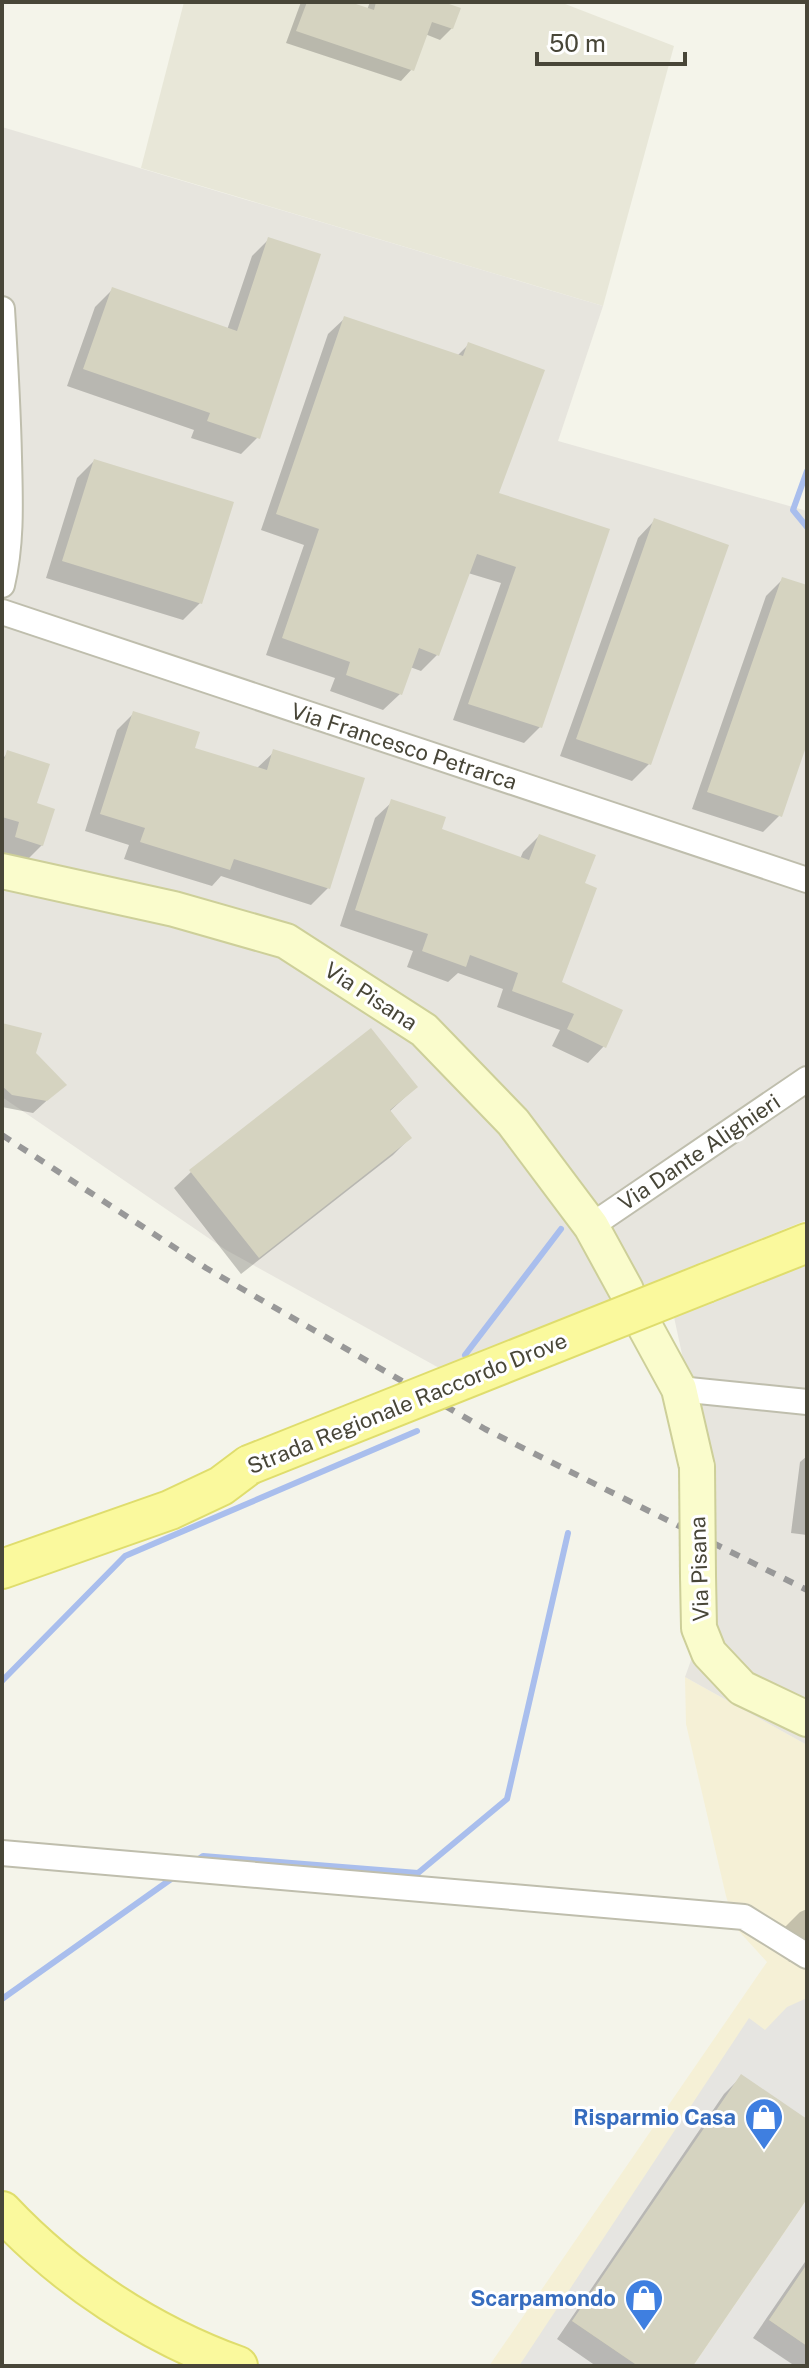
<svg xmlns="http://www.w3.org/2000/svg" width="809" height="2368" font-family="'Public Sans',sans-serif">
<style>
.residential{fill:#e8e7d8}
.commercial{fill:#f5f0d6}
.industrial{fill:#e7e5de}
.parking{fill:#e6e5e1}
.shadow{fill:#0003}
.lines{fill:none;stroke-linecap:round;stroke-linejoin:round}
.stream{stroke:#a9beed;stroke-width:6}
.building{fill:#d5d3c0}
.street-casing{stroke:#bfbead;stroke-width:28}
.secondary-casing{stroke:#cdcf99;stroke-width:38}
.primary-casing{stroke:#dfdd6d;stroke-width:42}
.street{stroke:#fff;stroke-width:24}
.secondary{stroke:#fafccc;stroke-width:34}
.primary{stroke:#faf99d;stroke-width:38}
.rail{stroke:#989898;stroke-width:6;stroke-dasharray:10 10;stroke-linecap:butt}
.secondary-bridge-casing{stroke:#cdcf99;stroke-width:38;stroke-linecap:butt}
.primary-bridge-casing{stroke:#dfdd6d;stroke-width:42;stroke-linecap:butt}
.secondary-bridge{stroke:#fafccc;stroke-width:34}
.primary-bridge{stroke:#faf99d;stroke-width:38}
.labels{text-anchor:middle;stroke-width:6;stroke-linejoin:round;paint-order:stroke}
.street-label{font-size:22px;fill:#484638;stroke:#fff}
.shop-label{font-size:22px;font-weight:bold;fill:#366cbe;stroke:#fff;text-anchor:end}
</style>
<rect width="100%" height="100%" fill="#f4f4ea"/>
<path class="residential" d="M 184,2 L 560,2 L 674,46 L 603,306 L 141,168 Z"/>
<path class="commercial" d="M 685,1677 L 807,1745 L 807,2366 L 489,2366 L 767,1962 L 736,1928 L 726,1896 L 686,1724 Z"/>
<path class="industrial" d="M 2,127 L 603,306 L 558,441 L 807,511 L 807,1220 L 441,1369 L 226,1250 L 2,1097 Z
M 807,1264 L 807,1745 L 685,1677 L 716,1591 L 713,1498 L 674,1317 Z"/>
<path class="parking" d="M 807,1998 L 807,2119 L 572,2321 L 638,2366 L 519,2366 L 749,2018 L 765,2030 L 787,2007 Z
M 807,2199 L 807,2264 L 769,2320 L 807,2346 L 807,2366 L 693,2366 Z"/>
<path class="shadow" d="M 301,2 L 344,2 L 367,10 L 370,2 L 436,2 L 452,28 L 440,40 L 425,34 L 412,69 L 401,81 L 286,43 Z
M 268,240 L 258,437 L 241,454 L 191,438 L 194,430 L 67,386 L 95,307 L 112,290 L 227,330 L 252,256 Z
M 345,318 L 457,356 L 469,344 L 497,494 L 608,531 L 540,727 L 524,743 L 453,720 L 501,583 L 468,573 L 438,654 L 421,671 L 410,667 L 400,694 L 383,710 L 330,691 L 335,678 L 266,655 L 304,545 L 261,530 L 328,334 Z
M 94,461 L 200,603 L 183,620 L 46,578 L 77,478 Z
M 654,521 L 649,764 L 632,781 L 560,756 L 638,538 Z
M 783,579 L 807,587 L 807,738 L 780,815 L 763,832 L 692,809 L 766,596 Z
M 134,713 L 193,749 L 256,769 L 274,752 L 328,888 L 311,905 L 221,876 L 212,886 L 124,859 L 129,845 L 85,831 L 117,730 Z
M 8,753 L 34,804 L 42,845 L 25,862 L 2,855 L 2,759 Z
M 392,802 L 440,830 L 520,859 L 523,852 L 539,836 L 583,884 L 560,983 L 604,1046 L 588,1063 L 552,1046 L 560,1030 L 497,1007 L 503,989 L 458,973 L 448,982 L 407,967 L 413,951 L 340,926 L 375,818 Z
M 2,1025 L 64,1085 L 33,1113 L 2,1107 Z
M 416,1087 L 389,1112 L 410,1138 L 393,1155 L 241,1274 L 174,1188 L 191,1172 Z
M 807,1456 L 807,1535 L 791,1533 L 800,1462 Z
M 807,1909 L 807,1956 L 789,1962 L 778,1934 L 800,1912 Z
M 741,2077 L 807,2122 L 807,2196 L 690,2366 L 596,2366 L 557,2339 L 724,2094 Z
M 807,2259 L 807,2366 L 795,2366 L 753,2338 Z"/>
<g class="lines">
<path class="stream" d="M 807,471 L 793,510 L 807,527
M 465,1355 L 561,1229
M 2,1681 L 125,1556 L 417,1431
M 196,1861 L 203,1856 L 418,1873 L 507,1799 L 568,1533
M 2,1999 L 174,1877"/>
</g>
<path class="building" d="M 307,2 L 350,2 L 374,10 L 376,2 L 443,2 L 461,8 L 453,29 L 432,22 L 414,71 L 296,31 Z
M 268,237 L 321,254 L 260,439 L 207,421 L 210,413 L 83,369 L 112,287 L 237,331 Z
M 344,316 L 463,356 L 468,342 L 545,370 L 499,493 L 610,529 L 542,728 L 468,704 L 516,567 L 477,554 L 439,656 L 419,648 L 402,695 L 346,675 L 350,662 L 282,638 L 319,529 L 276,514 Z
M 94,459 L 234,502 L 202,604 L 62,561 Z
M 654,518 L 729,545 L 651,765 L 576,739 Z
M 782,577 L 807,585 L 807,744 L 782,817 L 707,792 Z
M 133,711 L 200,732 L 195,748 L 267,770 L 273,749 L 365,778 L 330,889 L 234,859 L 230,870 L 140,842 L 145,828 L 100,814 Z
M 7,750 L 50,764 L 37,803 L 55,809 L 43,846 L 15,837 L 19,822 L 2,817 L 2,767 Z
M 391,799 L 446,817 L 442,829 L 529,860 L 539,834 L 596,855 L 585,883 L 597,888 L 562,982 L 623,1010 L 606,1048 L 567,1029 L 574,1014 L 512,991 L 518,973 L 470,955 L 466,967 L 422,951 L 428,934 L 355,910 Z
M 2,1023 L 42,1033 L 36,1053 L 67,1085 L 47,1101 L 12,1095 L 2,1086 Z
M 371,1028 L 418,1087 L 390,1110 L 412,1138 L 259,1258 L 189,1170 Z
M 741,2074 L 807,2119 L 807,2199 L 693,2366 L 638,2366 L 572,2321 Z
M 807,2264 L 807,2346 L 769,2320 Z"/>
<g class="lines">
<g class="street-casing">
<path id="street" d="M 2,309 C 5,358 8,407 9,457 C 10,500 12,543 2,585
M 2,612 L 807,880
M 591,1226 L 807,1079
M 679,1389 L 807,1402
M 2,1853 L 744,1917 L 807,1956"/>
</g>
<g class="secondary-casing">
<path id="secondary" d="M 2,871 L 174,909 L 286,941 L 424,1030 L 513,1122 L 591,1226 L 626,1290
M 644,1325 L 679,1389 L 697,1467
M 698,1576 L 699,1628 L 709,1653 L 742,1688 L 807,1719"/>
</g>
<g class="primary-casing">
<path id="primary" d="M 706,1283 L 807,1243
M 2,1569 L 170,1510 L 221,1486 L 249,1465
M 2,2211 C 66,2279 149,2334 238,2366"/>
</g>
<use href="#street" class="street"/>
<use href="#secondary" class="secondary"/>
<use href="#primary" class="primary"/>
<path class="rail" d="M 2,1135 L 206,1268 L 485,1429 L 807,1590"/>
<g class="secondary-bridge-casing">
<path id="secondary-bridge" d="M 697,1467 L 698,1576"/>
</g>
<g class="primary-bridge-casing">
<path id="primary-bridge" d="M 249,1465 L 706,1283"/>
</g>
<use href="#secondary-bridge" class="secondary-bridge"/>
<use href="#primary-bridge" class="primary-bridge"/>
</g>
<defs>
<g id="shop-pin" transform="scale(2)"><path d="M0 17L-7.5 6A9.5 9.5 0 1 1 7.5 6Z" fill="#3f7fe0" stroke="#fff"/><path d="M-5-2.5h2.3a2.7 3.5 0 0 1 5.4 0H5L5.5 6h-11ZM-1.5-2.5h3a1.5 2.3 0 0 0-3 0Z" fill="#fff"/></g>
</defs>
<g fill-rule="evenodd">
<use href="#shop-pin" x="764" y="2117"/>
<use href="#shop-pin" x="644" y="2298"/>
</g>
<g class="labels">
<g class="street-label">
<text transform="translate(404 746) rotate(18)" y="8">Via Francesco Petrarca</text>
<text transform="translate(371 996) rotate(33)" y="8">Via Pisana</text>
<text transform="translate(699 1152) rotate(-34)" y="8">Via Dante Alighieri</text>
<text transform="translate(407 1403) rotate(-22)" y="8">Strada Regionale Raccordo Drove</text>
<text transform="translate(699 1569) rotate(-92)" y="8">Via Pisana</text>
</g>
<g class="shop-label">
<text x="736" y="2125">Risparmio Casa</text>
<text x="616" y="2306">Scarpamondo</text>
</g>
</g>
<rect width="809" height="2368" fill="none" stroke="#484638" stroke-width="8"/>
<path d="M537 52v12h148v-12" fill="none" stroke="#484638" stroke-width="4"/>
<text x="549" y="52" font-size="24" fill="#484638" stroke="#ffffff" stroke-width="6" paint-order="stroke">50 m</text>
</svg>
